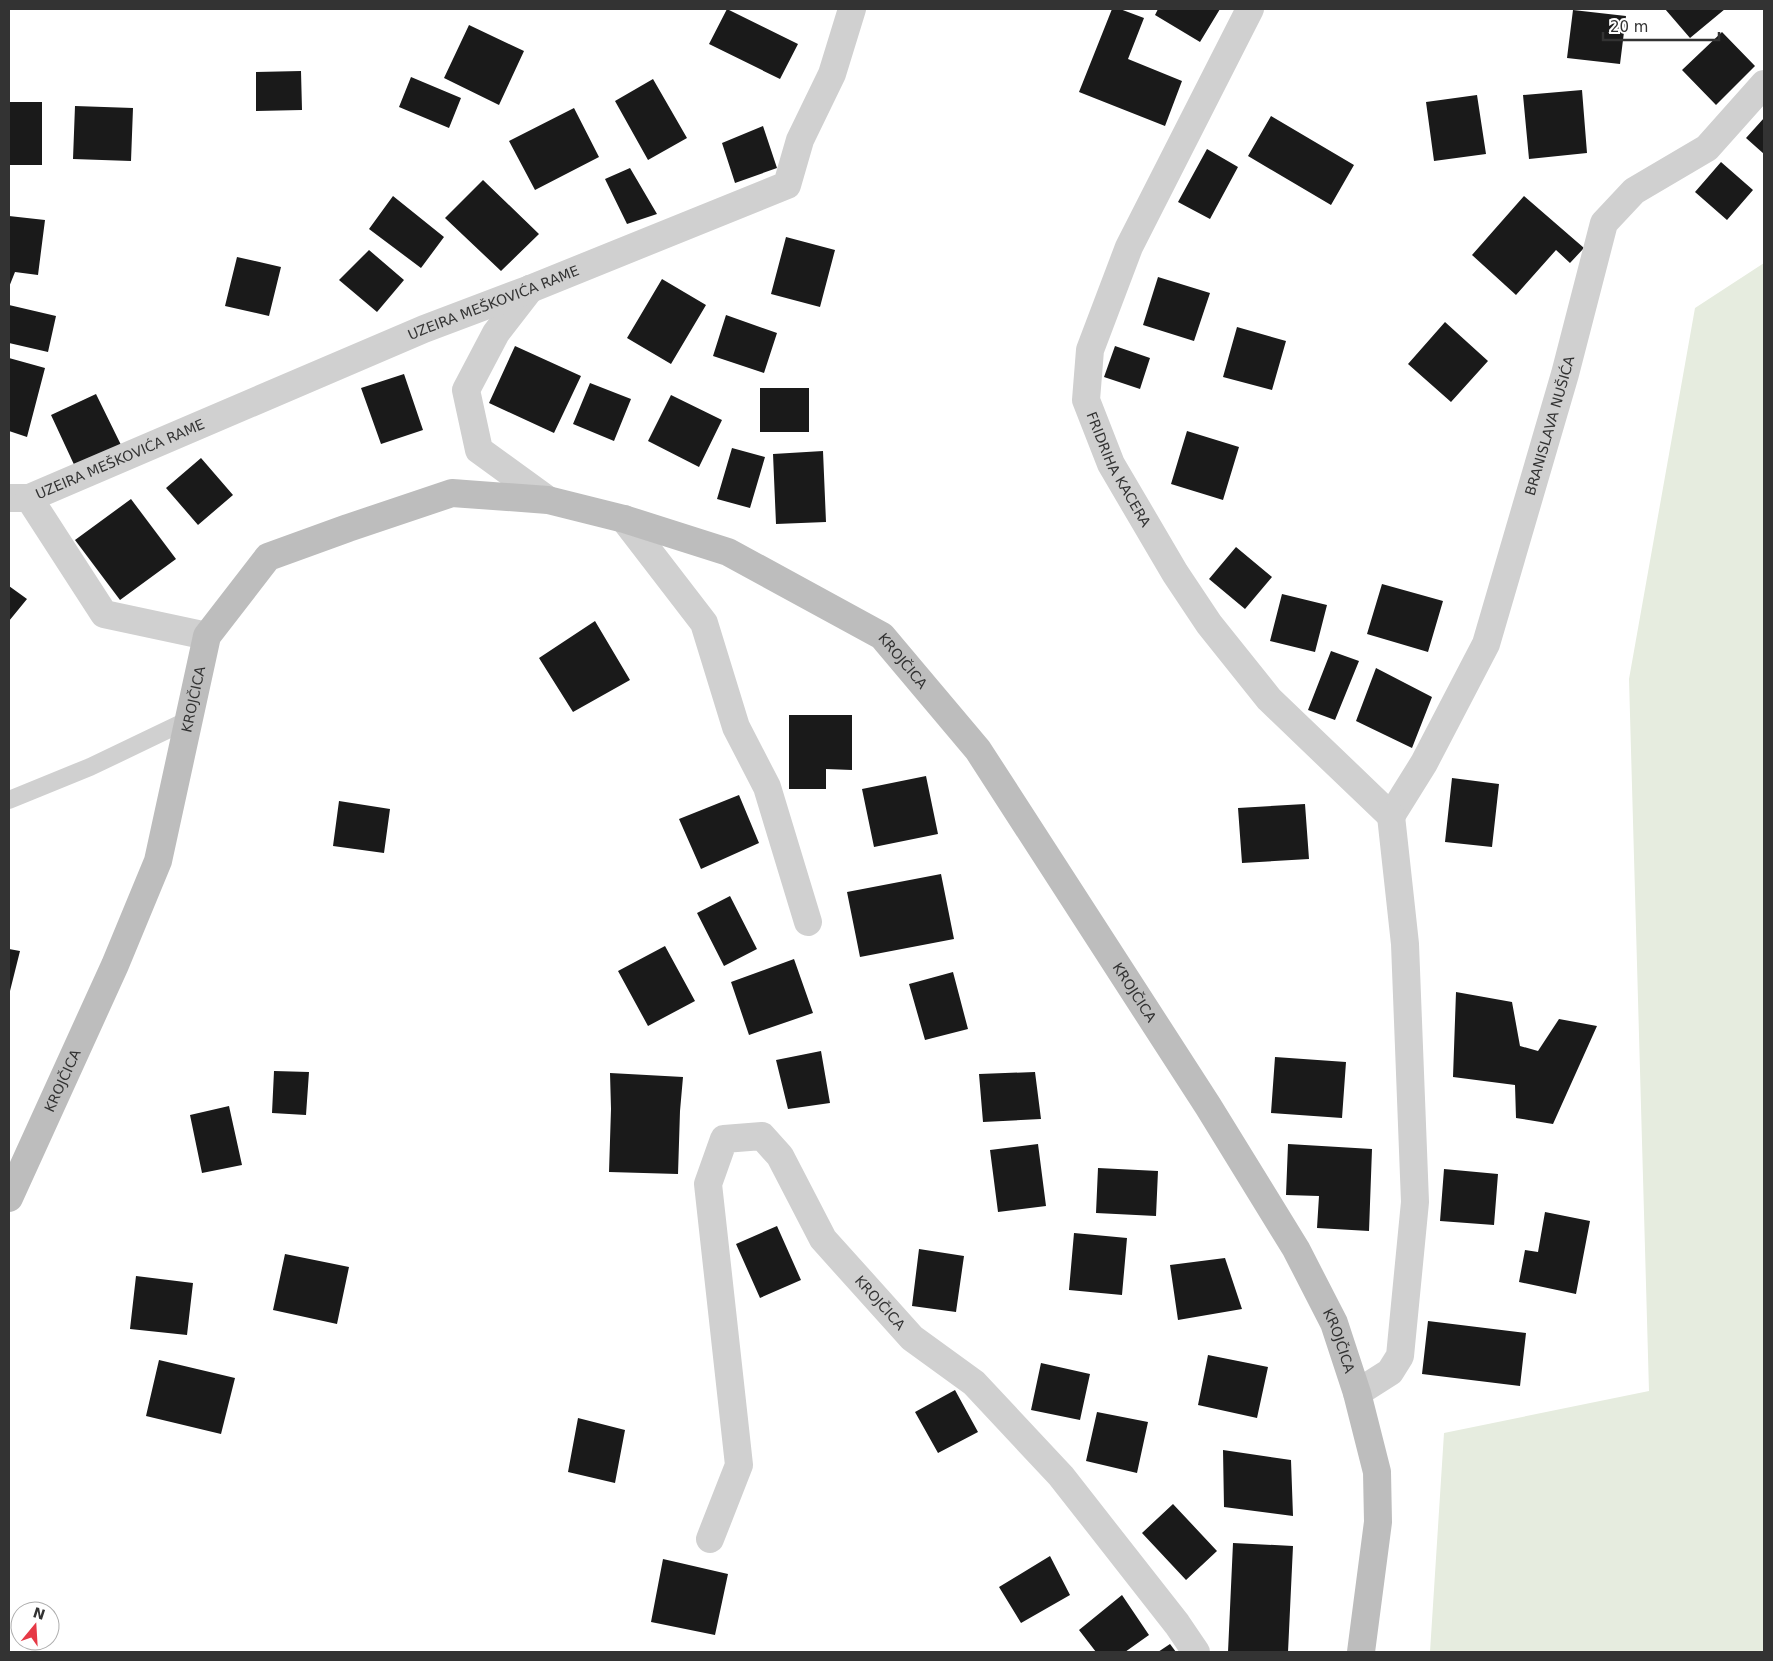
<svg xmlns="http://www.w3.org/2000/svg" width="1773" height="1661" font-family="'DejaVu Sans',sans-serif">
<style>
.green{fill:#e6ecdf}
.building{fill:#1a1a1a}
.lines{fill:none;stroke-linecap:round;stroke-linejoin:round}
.service{stroke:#d0d0d0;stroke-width:18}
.minor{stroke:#d0d0d0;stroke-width:28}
.secondary{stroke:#bdbdbd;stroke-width:28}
.labels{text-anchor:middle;stroke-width:5;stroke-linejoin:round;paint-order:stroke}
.street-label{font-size:14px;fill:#333;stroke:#fff}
</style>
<rect width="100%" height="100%" fill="#fff"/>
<path class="green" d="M 1764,263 L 1764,1652 L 1430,1652 L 1444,1433 L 1649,1391 L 1629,679 L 1695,308 Z"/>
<path class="building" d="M 727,9 L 798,44 L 780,79 L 709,44 Z
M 1112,9 L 1120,9 L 1144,18 L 1128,59 L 1182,81 L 1165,126 L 1079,92 Z
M 1158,9 L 1220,9 L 1200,42 L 1155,15 Z
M 1665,9 L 1725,9 L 1690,38 Z
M 1573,10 L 1626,16 L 1620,64 L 1567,58 Z
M 469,25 L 524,51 L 499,105 L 444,78 Z
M 1722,32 L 1755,66 L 1716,105 L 1682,70 Z
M 301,71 L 302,110 L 256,111 L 256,72 Z
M 411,77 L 461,98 L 449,128 L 399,107 Z
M 653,79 L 687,138 L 648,160 L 615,101 Z
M 1582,90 L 1587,153 L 1529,159 L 1523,95 Z
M 1477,95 L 1486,154 L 1434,161 L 1426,102 Z
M 9,102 L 42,102 L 42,165 L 9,165 Z
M 75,106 L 133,108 L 131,161 L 73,159 Z
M 574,108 L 599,157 L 535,190 L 509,141 Z
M 1271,116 L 1354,165 L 1331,205 L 1248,156 Z
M 1764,118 L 1764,154 L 1746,138 Z
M 763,126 L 777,168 L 735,183 L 722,143 Z
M 1207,149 L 1238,167 L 1210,219 L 1178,202 Z
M 1721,162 L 1753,190 L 1727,220 L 1695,192 Z
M 630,168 L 657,214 L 627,224 L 605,179 Z
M 483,180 L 539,234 L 501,271 L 445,218 Z
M 393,196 L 444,237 L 421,268 L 369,229 Z
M 1524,196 L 1584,248 L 1570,263 L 1556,250 L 1516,295 L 1472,255 Z
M 9,216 L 45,220 L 38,275 L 15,272 L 9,287 Z
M 786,237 L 835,250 L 820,307 L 771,294 Z
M 369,250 L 404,280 L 377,312 L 339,280 Z
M 237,257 L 281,267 L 269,316 L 225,306 Z
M 1158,277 L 1210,293 L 1194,341 L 1143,325 Z
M 662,279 L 706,305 L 671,364 L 627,338 Z
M 9,305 L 56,316 L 48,352 L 9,343 Z
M 726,315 L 777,333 L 764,373 L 713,356 Z
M 1445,322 L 1488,361 L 1451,402 L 1408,364 Z
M 1237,327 L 1286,341 L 1272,390 L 1223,377 Z
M 515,346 L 581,376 L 554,433 L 489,403 Z
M 1115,346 L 1150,358 L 1140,389 L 1104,377 Z
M 9,358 L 45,368 L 27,437 L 9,431 Z
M 404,374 L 423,430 L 381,444 L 361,388 Z
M 590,383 L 631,399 L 614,441 L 573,424 Z
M 760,388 L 809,388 L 809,432 L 760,432 Z
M 96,394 L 123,449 L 77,471 L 51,415 Z
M 671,395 L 722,420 L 699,467 L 648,441 Z
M 1187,431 L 1239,447 L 1223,500 L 1171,484 Z
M 732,448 L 765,457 L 750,508 L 717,499 Z
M 823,451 L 826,522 L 776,524 L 773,454 Z
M 201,458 L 233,495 L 198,525 L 166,488 Z
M 131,499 L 176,559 L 120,600 L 75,540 Z
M 1236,547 L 1272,577 L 1245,609 L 1209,579 Z
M 1382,584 L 1443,601 L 1428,652 L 1367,634 Z
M 9,586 L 27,599 L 9,621 Z
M 1282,594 L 1327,605 L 1315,652 L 1270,641 Z
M 595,621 L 630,680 L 573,712 L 539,658 Z
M 1331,651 L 1359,661 L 1335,720 L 1308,710 Z
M 1376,668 L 1432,697 L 1412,748 L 1356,721 Z
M 789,715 L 852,715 L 852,770 L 826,769 L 826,789 L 789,789 Z
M 926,776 L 938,834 L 874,847 L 862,789 Z
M 1452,778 L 1499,784 L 1492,847 L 1445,842 Z
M 739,795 L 759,843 L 701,869 L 679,819 Z
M 339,801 L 390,809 L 384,853 L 333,846 Z
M 1305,804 L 1309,859 L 1242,863 L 1238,808 Z
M 941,874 L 954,939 L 860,957 L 847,892 Z
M 730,896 L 757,949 L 724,966 L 697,913 Z
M 665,946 L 695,1001 L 648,1026 L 618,971 Z
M 9,949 L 20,951 L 9,995 Z
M 794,959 L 813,1013 L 749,1035 L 731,982 Z
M 953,972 L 968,1029 L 925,1040 L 909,984 Z
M 1456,992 L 1512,1002 L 1520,1046 L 1538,1051 L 1559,1019 L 1597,1026 L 1553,1124 L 1516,1118 L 1515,1085 L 1453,1077 Z
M 821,1051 L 830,1103 L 788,1109 L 776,1060 Z
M 1275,1057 L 1346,1062 L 1342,1118 L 1271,1113 Z
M 274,1071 L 309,1072 L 306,1115 L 272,1113 Z
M 1035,1072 L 1041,1119 L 983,1122 L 979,1074 Z
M 610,1073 L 683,1077 L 680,1111 L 678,1174 L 609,1172 L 611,1109 Z
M 229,1106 L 242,1165 L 202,1173 L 190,1115 Z
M 1038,1144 L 1046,1206 L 998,1212 L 990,1150 Z
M 1288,1144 L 1372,1149 L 1369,1231 L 1317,1228 L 1319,1196 L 1286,1195 Z
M 1098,1168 L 1158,1171 L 1156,1216 L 1096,1213 Z
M 1444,1169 L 1498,1174 L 1494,1225 L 1440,1221 Z
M 1545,1212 L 1590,1221 L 1576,1294 L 1519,1282 L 1525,1250 L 1538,1252 Z
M 777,1226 L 801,1280 L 760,1298 L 736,1244 Z
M 1074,1233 L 1127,1238 L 1122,1295 L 1069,1290 Z
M 919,1249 L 964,1256 L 956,1312 L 912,1306 Z
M 285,1254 L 349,1267 L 337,1324 L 273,1310 Z
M 1225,1258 L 1242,1309 L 1178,1320 L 1170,1265 Z
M 136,1276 L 193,1283 L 187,1335 L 130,1329 Z
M 1428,1321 L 1526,1333 L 1520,1386 L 1422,1374 Z
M 1208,1355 L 1268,1367 L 1257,1418 L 1198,1405 Z
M 159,1360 L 235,1378 L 221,1434 L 146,1416 Z
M 1041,1363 L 1090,1374 L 1080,1420 L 1031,1410 Z
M 955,1390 L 978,1432 L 938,1453 L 915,1412 Z
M 1097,1412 L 1148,1422 L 1137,1473 L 1086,1461 Z
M 578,1418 L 625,1430 L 615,1483 L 568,1472 Z
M 1223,1450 L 1291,1460 L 1293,1516 L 1224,1507 Z
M 1173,1504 L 1217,1551 L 1186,1580 L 1142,1533 Z
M 1233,1543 L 1293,1546 L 1288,1652 L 1228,1652 Z
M 1050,1556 L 1070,1595 L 1021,1623 L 999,1587 Z
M 663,1559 L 728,1574 L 715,1635 L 651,1622 Z
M 1122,1595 L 1149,1635 L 1125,1652 L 1096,1652 L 1079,1630 Z
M 1170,1644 L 1176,1652 L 1158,1652 Z"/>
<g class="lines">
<path class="service" d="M 9,800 L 90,767 L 188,720"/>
<g class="minor">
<path id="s1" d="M 1250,9 L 1129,247 L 1090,350 L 1086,400 L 1111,464 L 1175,573 L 1209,624 L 1269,699 L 1391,816"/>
<path d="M 530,289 L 496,333 L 466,390 L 479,450 L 548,500"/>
<path id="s2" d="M 9,498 L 29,498 L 424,329 L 530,289 L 787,185 L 800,140 L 832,74 L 852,9"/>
<path d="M 29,498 L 104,614 L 207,636"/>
<path d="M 624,519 L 704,623 L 736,727 L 767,787 L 808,922"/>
<path id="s3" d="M 1391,816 L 1424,763 L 1486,644 L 1565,374 L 1604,223 L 1634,191 L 1707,148 L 1764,84"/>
<path d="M 1357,1393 L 1390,1372 L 1400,1356 L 1415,1202 L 1405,944 L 1391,816"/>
<path id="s4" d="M 710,1539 L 739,1465 L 708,1184 L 724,1139 L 762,1136 L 780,1156 L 823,1239 L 912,1338 L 974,1383 L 1061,1476 L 1177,1624 L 1196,1652"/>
</g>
<path class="secondary" id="s5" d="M 9,1198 L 115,965 L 158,861 L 207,636 L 268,557 L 348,528 L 452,493 L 548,500 L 624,519 L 728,552 L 882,636 L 978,750 L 1208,1106 L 1296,1249 L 1334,1323 L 1357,1393 L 1377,1472 L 1378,1522 L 1361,1652"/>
</g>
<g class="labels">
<g class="street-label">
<text dy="5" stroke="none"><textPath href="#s2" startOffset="524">UZEIRA MEŠKOVIĆA RAME</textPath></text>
<text dy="5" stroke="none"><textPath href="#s3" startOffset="424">BRANISLAVA NUŠIĆA</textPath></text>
<text dy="5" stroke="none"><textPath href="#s2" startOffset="119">UZEIRA MEŠKOVIĆA RAME</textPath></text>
<text dy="5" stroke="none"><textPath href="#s1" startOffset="504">FRIDRIHA KACERA</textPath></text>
<text dy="5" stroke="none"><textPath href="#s5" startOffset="1385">KROJČICA</textPath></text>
<text dy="5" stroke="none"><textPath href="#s5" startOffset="534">KROJČICA</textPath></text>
<text dy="5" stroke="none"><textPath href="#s5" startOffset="1790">KROJČICA</textPath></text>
<text dy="5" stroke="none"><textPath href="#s5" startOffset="129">KROJČICA</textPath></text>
<text dy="5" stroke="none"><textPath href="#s4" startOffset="654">KROJČICA</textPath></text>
<text dy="5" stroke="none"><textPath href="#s5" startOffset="2195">KROJČICA</textPath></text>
</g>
</g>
<rect width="1773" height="1661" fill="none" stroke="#333333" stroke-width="20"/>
<g transform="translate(35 1626) rotate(18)"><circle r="24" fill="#ffffff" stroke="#adadad"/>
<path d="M0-4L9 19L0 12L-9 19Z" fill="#e63946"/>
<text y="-8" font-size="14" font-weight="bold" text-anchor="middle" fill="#333333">N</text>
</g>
<path d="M1603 32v8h116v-8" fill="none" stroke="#333333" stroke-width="2.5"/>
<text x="1610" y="32" font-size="15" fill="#333333" stroke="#ffffff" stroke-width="4" paint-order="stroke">20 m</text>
</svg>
